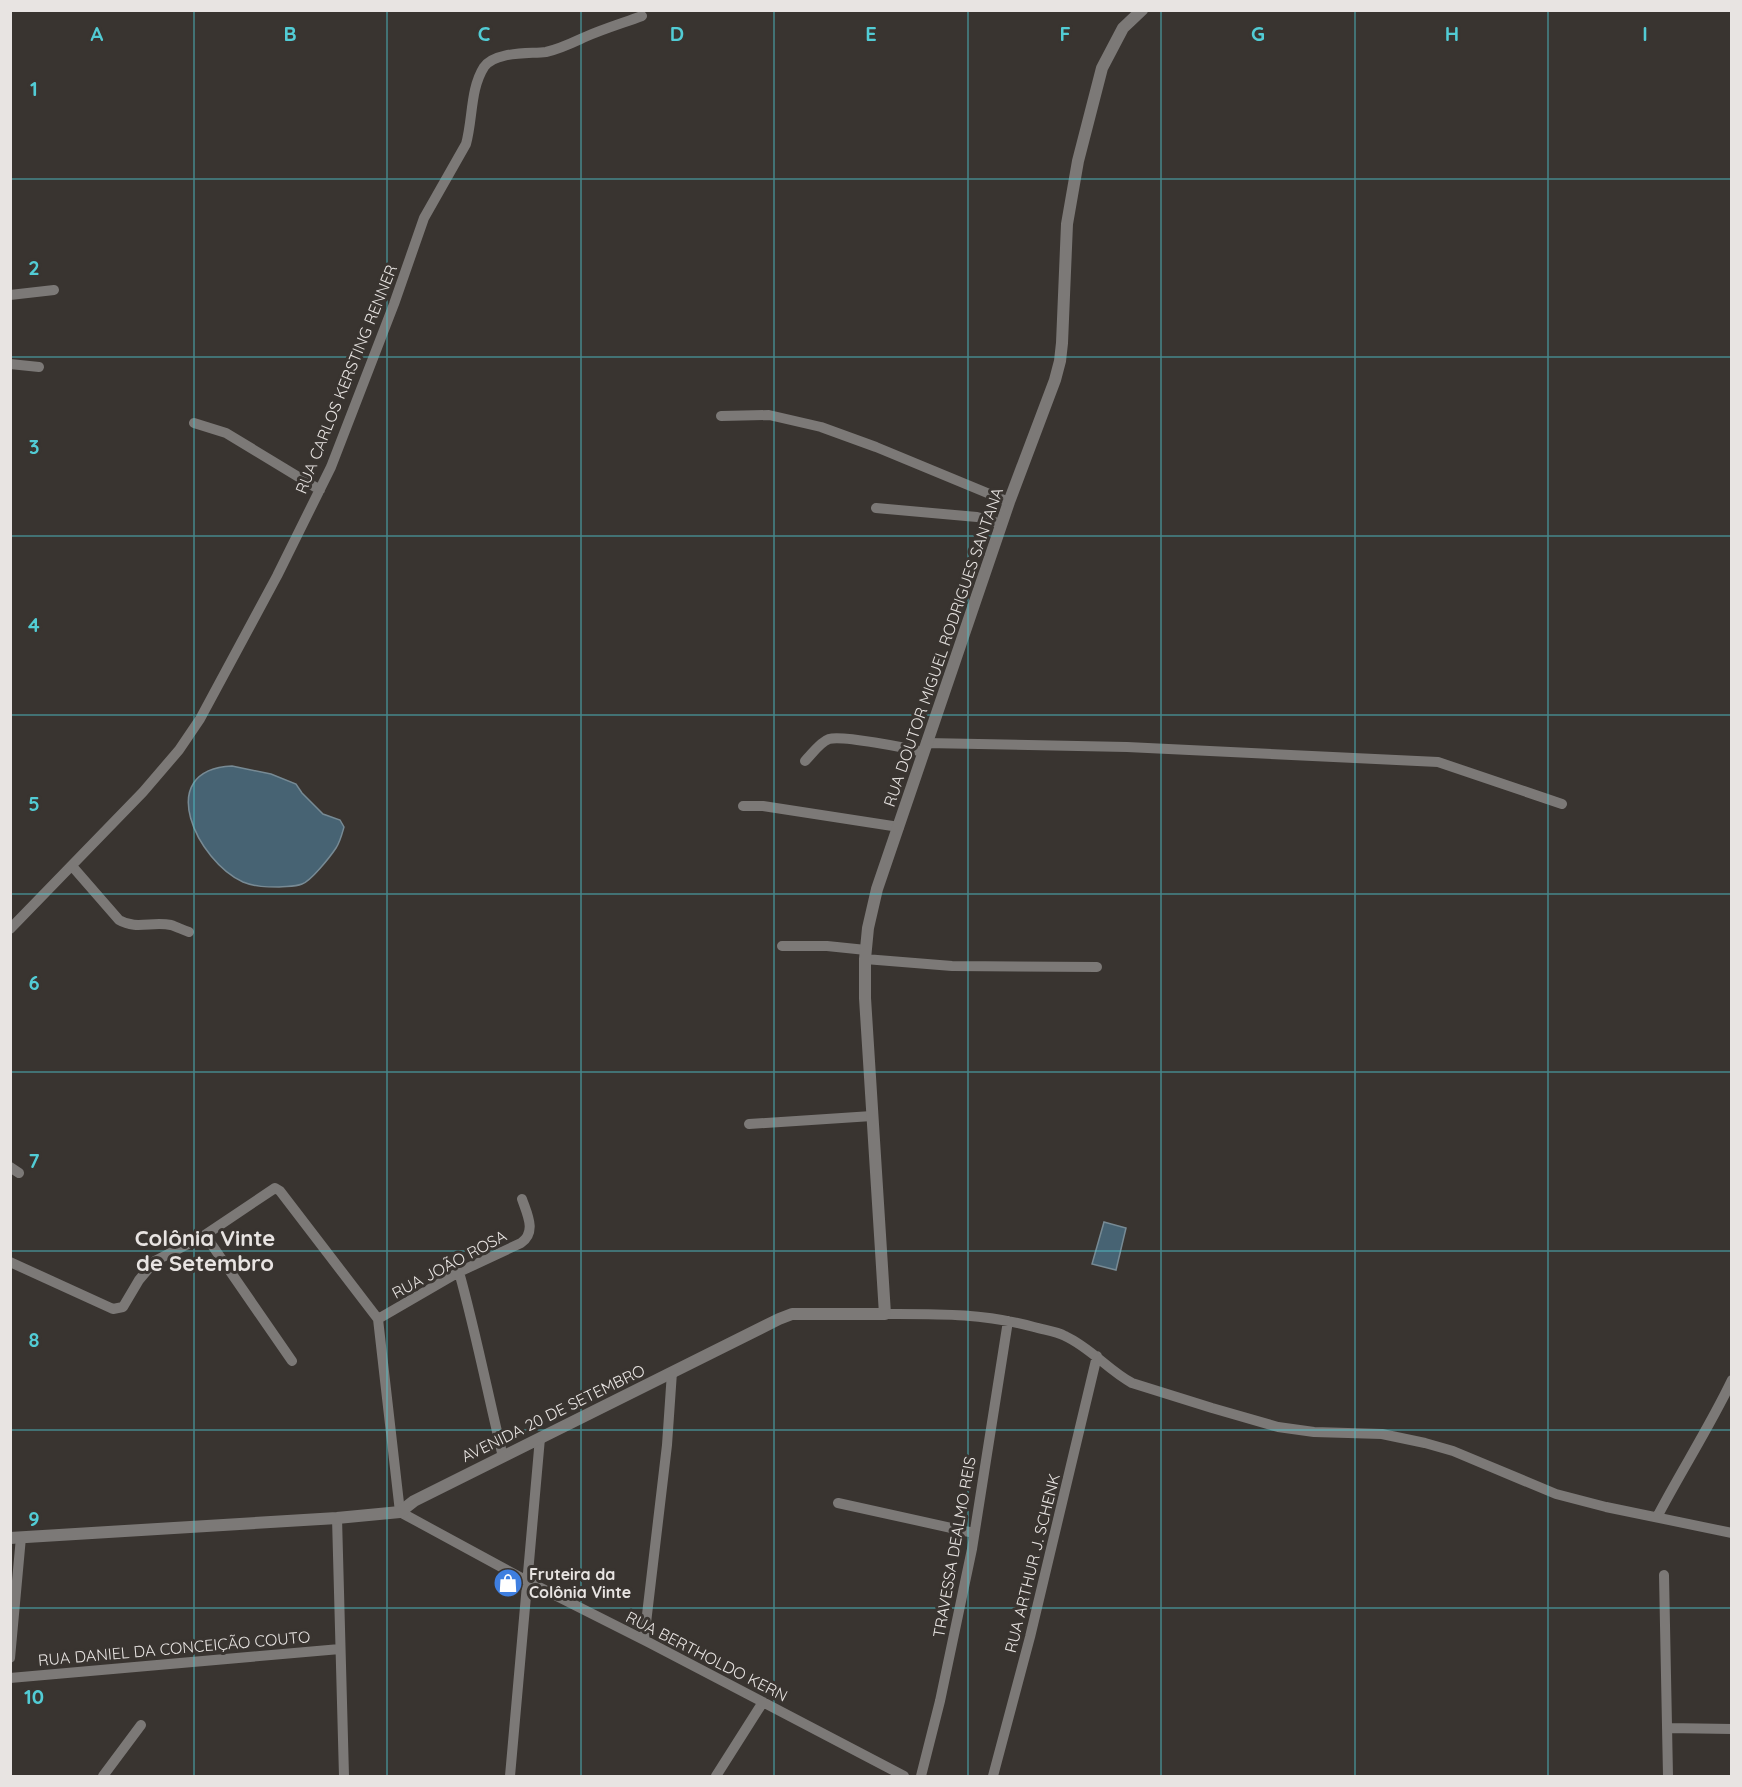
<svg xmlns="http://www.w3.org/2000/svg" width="1742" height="1787" font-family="Quicksand,sans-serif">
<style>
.water{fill:#476373;stroke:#778a94;stroke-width:1.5}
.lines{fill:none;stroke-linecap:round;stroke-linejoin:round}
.minor{stroke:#7c7977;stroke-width:10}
.tertiary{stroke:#7c7977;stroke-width:12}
.grid{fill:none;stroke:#52ccd5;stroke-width:1.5;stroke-opacity:0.55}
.labels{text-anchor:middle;stroke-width:6;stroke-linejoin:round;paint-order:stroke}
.street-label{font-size:16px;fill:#e8e4e2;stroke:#393430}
.poi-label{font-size:16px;font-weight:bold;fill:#e8e4e2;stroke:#393430;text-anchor:start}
.district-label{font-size:22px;font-weight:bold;fill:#e8e4e2;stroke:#393430}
.grid-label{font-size:20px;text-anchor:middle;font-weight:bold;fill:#52ccd5;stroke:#393430;stroke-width:6;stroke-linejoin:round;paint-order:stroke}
</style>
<rect width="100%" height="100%" fill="#393430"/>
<path class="water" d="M 232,766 L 271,774 L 296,784 L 302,793 L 323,814 L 340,820 L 344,827 C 342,834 340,842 336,848 C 330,857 311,881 302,884 C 295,887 286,886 279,887 C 267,887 255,887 243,882 C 198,862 152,770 232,766 Z
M 1104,1222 L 1126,1228 L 1116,1270 L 1092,1264 Z"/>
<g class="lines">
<path class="minor" d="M 10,295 L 54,290
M 10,364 L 39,367
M 721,416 L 769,415 L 821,427 L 876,447 L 1009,502
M 194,423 L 226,433 L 320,490
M 876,508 L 977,517 L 1002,524
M 926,743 L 1127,747 L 1438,762 L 1562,804
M 805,761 C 812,754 820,742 829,739 C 842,735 907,748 923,752
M 743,806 L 763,806 L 899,827
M 72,866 L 119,920 C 136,930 152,921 171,925 C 177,927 183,930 189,932
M 10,929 L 143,792 L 179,750 L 200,719 L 277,576 L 331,467 L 394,304 L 424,218 L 466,144 C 473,119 470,89 484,67 C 495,51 529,54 546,52 C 560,49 572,43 585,37 C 603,29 623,23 642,16
M 782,946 L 827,946 L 866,950
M 865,959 L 952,966 L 1097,967
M 749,1124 L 872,1116
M 10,1167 L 19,1173
M 205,1235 L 292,1361
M 10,1262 L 113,1309 L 123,1307 L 139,1280 L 155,1261 L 205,1235 L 275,1188 L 280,1191 L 378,1319 L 400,1512 L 527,1581 L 648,1642 L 904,1776
M 459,1272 C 476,1333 488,1395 503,1457
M 885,1314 C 938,1314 982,1313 1034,1327 C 1044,1330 1056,1331 1065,1336 C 1091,1348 1108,1370 1132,1383 L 1212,1408 L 1278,1427 L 1314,1432 L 1382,1434 L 1425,1443 L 1453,1451 L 1556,1494 L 1606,1507 L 1732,1533
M 378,1319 L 459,1272 L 521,1243 C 537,1232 527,1214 522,1199
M 838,1503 L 974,1533
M 1657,1517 C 1681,1471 1709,1428 1732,1380
M 337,1518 L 344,1776
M 1664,1575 L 1668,1776
M 644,1640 L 667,1445 L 672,1372
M 10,1658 L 21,1537
M 10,1678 L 340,1649
M 1667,1728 L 1732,1729
M 103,1776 L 141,1725
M 510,1776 L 540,1438
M 716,1776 L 763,1702
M 921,1776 L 940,1701 L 972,1549 L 1008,1321
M 993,1776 L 1030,1637 L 1097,1356"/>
<path class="tertiary" d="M 10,1538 L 337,1518 L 400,1512 L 414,1501 L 779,1319 L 792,1314 L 885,1314 L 865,998 L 865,959 L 868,928 L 877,889 L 1009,502 L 1055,380 L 1060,361 L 1062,343 L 1067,224 L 1078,161 L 1102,68 L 1123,28 L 1142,10"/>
</g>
<path class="grid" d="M 194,10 L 194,1776M 387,10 L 387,1776M 581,10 L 581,1776M 774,10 L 774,1776M 968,10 L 968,1776M 1161,10 L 1161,1776M 1355,10 L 1355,1776M 1548,10 L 1548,1776M 10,179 L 1732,179M 10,357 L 1732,357M 10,536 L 1732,536M 10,715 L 1732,715M 10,894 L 1732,894M 10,1072 L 1732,1072M 10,1251 L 1732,1251M 10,1430 L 1732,1430M 10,1608 L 1732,1608"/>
<defs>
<g id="shop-disc" transform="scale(1.5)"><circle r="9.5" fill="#3f7fe0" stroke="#393430"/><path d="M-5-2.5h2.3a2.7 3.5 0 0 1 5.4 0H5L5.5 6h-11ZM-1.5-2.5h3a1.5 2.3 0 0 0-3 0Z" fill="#fff"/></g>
</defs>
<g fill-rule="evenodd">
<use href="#shop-disc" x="508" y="1583"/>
</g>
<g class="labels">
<g class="street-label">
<text transform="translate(346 379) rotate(-68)" y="6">RUA CARLOS KERSTING RENNER</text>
<text transform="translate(943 647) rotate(-71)" y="6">RUA DOUTOR MIGUEL RODRIGUES SANTANA</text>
<text transform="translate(449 1264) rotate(-28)" y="6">RUA JOÃO ROSA</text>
<text transform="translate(553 1413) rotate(-26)" y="6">AVENIDA 20 DE SETEMBRO</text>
<text transform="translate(954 1547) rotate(-80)" y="6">TRAVESSA DEALMO REIS</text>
<text transform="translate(1032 1563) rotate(-76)" y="6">RUA ARTHUR J. SCHENK</text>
<text transform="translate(174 1648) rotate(-5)" y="6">RUA DANIEL DA CONCEIÇÃO COUTO</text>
<text transform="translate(707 1656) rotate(27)" y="6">RUA BERTHOLDO KERN</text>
</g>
<g class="poi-label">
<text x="529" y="1580">Fruteira da<tspan x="529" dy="18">Colônia Vinte</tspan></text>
</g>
<g class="district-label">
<text x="205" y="1246">Colônia Vinte<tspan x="205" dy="25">de Setembro</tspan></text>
</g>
</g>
<g class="grid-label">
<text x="97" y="41">A</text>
<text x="290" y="41">B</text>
<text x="484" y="41">C</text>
<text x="677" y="41">D</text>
<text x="871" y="41">E</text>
<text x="1065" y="41">F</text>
<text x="1258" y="41">G</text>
<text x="1452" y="41">H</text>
<text x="1645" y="41">I</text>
<text x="34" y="96">1</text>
<text x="34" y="275">2</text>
<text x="34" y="454">3</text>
<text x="34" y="632">4</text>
<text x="34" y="811">5</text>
<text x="34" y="990">6</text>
<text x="34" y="1168">7</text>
<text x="34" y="1347">8</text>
<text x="34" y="1526">9</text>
<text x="34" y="1704">10</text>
</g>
<rect width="1742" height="1787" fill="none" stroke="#e8e4e2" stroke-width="24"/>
</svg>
